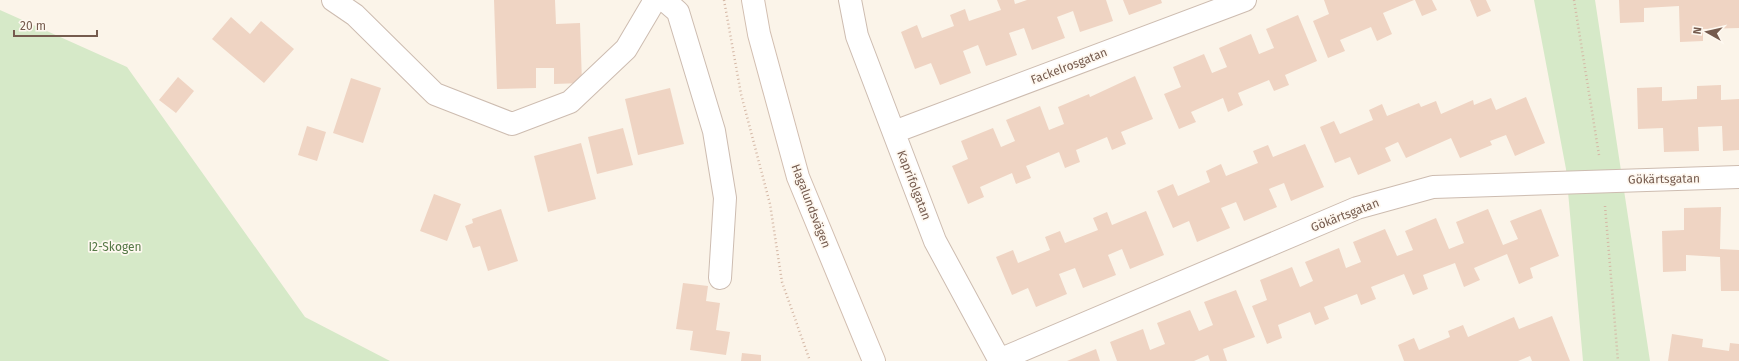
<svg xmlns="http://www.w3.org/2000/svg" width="1739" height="361" font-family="'Fira Sans',sans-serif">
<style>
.green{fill:#d6e9c8}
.building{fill:#efd4c3}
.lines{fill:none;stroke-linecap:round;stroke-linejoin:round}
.street-casing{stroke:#cdbcb0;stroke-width:24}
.secondary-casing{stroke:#d2beb0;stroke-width:24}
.path{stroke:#d4b7a5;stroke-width:2.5;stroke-dasharray:1 3;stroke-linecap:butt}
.street{stroke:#fff;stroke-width:22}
.secondary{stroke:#fff;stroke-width:22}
.labels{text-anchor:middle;stroke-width:3.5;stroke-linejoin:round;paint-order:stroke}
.street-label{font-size:12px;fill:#755b4e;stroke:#fef8f0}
.park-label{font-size:12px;fill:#567947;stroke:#fef8f0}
</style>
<rect width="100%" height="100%" fill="#fbf4e9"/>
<path class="green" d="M 1534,0 L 1595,0 L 1650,361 L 1583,361 L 1566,169 Z
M 0,10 L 127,67 L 305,317 L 390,361 L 0,361 Z"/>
<path class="building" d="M 494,0 L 555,0 L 556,24 L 580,23 L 582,83 L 554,84 L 554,68 L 536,68 L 536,88 L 497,89 Z
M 997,0 L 1014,0 L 1015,4 L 1027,0 L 1106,0 L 1113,21 L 1080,32 L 1073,11 L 1057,17 L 1065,38 L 1032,50 L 1024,28 L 1009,33 L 1017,55 L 986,66 L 978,45 L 963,51 L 971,73 L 940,85 L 931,63 L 915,69 L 901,32 L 917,25 L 922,38 L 954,26 L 950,15 L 965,9 L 969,21 L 1001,10 Z
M 1123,0 L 1161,0 L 1162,3 L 1129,15 Z
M 1324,0 L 1414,0 L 1383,13 L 1392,34 L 1377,41 L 1371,27 L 1340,40 L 1345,51 L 1328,58 L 1313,21 L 1329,14 Z
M 1415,0 L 1432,0 L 1437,10 L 1422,16 Z
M 1470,0 L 1486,0 L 1491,11 L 1477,17 Z
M 1619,0 L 1739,0 L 1739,28 L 1703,29 L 1703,41 L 1680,42 L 1679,6 L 1644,8 L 1644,22 L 1620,23 Z
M 1298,15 L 1317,61 L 1285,75 L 1289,85 L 1274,91 L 1269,80 L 1238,93 L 1243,105 L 1228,112 L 1223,98 L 1191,112 L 1196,122 L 1179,129 L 1164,94 L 1181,87 L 1173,67 L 1204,54 L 1212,73 L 1227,67 L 1219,48 L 1251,34 L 1259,54 L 1274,48 L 1266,29 Z
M 231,17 L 250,34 L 261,21 L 294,49 L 264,83 L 212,39 Z
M 1135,76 L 1153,119 L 1121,132 L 1126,144 L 1112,150 L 1107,137 L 1076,150 L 1080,162 L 1065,168 L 1059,152 L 1026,166 L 1031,178 L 1016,184 L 1012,173 L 980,187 L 984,197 L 968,204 L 952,166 L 968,159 L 961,141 L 993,128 L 1001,147 L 1015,141 L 1006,120 L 1040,106 L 1049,130 L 1064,124 L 1058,107 L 1089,94 L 1090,97 Z
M 178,77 L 194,91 L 176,113 L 159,100 Z
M 351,78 L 381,88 L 363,143 L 333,133 Z
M 1721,85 L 1721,100 L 1739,99 L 1739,150 L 1723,151 L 1722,126 L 1698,127 L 1699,151 L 1664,152 L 1663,128 L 1638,129 L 1637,88 L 1662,87 L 1662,101 L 1697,99 L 1697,86 Z
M 670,88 L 684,144 L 638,155 L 625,99 Z
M 1526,97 L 1545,143 L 1515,156 L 1506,135 L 1490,141 L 1492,145 L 1460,158 L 1451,138 L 1406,158 L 1398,142 L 1385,148 L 1391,161 L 1358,175 L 1350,157 L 1335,163 L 1320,127 L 1334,121 L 1340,134 L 1373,120 L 1369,110 L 1382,104 L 1387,116 L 1419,103 L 1421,107 L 1436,101 L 1441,114 L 1473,100 L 1474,105 L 1491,98 L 1496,110 Z
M 307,126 L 326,132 L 317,161 L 298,155 Z
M 623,128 L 633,165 L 597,174 L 588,137 Z
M 581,143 L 596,199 L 548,212 L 534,156 Z
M 1305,144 L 1324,187 L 1291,201 L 1284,183 L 1269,189 L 1277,207 L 1244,221 L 1236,202 L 1221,208 L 1230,228 L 1197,242 L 1189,221 L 1173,228 L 1157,191 L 1173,184 L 1178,196 L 1210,182 L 1206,171 L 1221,164 L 1226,176 L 1258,163 L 1253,151 L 1268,145 L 1273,157 Z
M 434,194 L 461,204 L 447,241 L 420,231 Z
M 1721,207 L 1720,249 L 1739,250 L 1739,291 L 1721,291 L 1720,257 L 1686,255 L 1686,271 L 1663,272 L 1662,231 L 1684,230 L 1684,208 Z
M 501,209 L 518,261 L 488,271 L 480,246 L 473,248 L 465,226 L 473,223 L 472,219 Z
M 1488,209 L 1503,245 L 1518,239 L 1510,221 L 1541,209 L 1559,256 L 1530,268 L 1533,278 L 1519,284 L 1507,254 L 1474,268 L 1480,280 L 1464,287 L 1455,263 L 1423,275 L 1428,289 L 1413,295 L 1404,274 L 1371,287 L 1376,299 L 1361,305 L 1357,294 L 1324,307 L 1329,319 L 1315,325 L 1310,312 L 1278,325 L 1282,338 L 1267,344 L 1252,306 L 1267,300 L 1260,280 L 1292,267 L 1300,287 L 1313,281 L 1305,262 L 1339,248 L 1346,268 L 1361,262 L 1353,242 L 1385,229 L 1397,256 L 1413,250 L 1405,231 L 1436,218 L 1449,249 L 1464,243 L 1456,222 Z
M 1146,211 L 1164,255 L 1130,269 L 1122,249 L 1108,255 L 1116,275 L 1083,288 L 1075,268 L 1059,274 L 1067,294 L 1036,307 L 1028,288 L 1012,295 L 996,257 L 1013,250 L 1018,263 L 1050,250 L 1045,237 L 1060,231 L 1065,243 L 1098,230 L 1093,218 L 1107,212 L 1112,225 Z
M 683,283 L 708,286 L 706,301 L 720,303 L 716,330 L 730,332 L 726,355 L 690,350 L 693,331 L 676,329 Z
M 1236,290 L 1255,337 L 1223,349 L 1227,361 L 1210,361 L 1208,355 L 1194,361 L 1117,361 L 1110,342 L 1143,329 L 1150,350 L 1165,344 L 1157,323 L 1190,310 L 1199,331 L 1213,325 L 1204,302 Z
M 1552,316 L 1570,361 L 1532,361 L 1530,356 L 1518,361 L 1404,361 L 1398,345 L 1414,338 L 1419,350 L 1450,337 L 1448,331 L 1463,325 L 1468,337 L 1514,317 L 1519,329 Z
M 1672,334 L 1703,339 L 1702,347 L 1729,351 L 1730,343 L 1739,344 L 1739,361 L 1668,361 Z
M 1096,349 L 1100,361 L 1067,361 Z
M 742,353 L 761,355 L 761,361 L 741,361 Z"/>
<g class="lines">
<g class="street-casing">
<path id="street" d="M 333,0 L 355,15 L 435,94 L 512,124 L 570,102 L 626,49 L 655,0
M 664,0 L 678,12 L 714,131 L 725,198 L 720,278
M 850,0 L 857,36 L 935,241 L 1000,361
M 894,132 L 1245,0
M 999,360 L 1357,208 L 1433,187 L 1739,177"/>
</g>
<g class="secondary-casing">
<path id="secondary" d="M 753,0 L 759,34 L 798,177 L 874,361"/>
</g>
<path class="path" d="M 724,0 L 741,94 L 770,204 L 782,282 L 810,361
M 1574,0 L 1599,155
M 1605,206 L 1618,361"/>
<use href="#street" class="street"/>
<use href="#secondary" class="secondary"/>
</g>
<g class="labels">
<g class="street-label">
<text transform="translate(1069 66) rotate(-21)" y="4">Fackelrosgatan</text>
<text transform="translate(1664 179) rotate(-1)" y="4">Gökärtsgatan</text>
<text transform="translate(914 185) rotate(69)" y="4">Kaprifolgatan</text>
<text transform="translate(811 206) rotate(69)" y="4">Hagalundsvägen</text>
<text transform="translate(1345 215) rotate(-21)" y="4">Gökärtsgatan</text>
</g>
<g class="park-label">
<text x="115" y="251">I2-Skogen</text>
</g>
</g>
<g transform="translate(1707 32) rotate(278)" stroke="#fef8f0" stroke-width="3" paint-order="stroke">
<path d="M0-3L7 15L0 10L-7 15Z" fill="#755b4e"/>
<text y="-6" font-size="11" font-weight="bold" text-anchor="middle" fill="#755b4e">N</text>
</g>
<path d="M14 30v6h83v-6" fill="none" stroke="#755b4e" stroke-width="2"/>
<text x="20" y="30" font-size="12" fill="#755b4e" stroke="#fef8f0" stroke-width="3" paint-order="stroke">20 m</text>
</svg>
